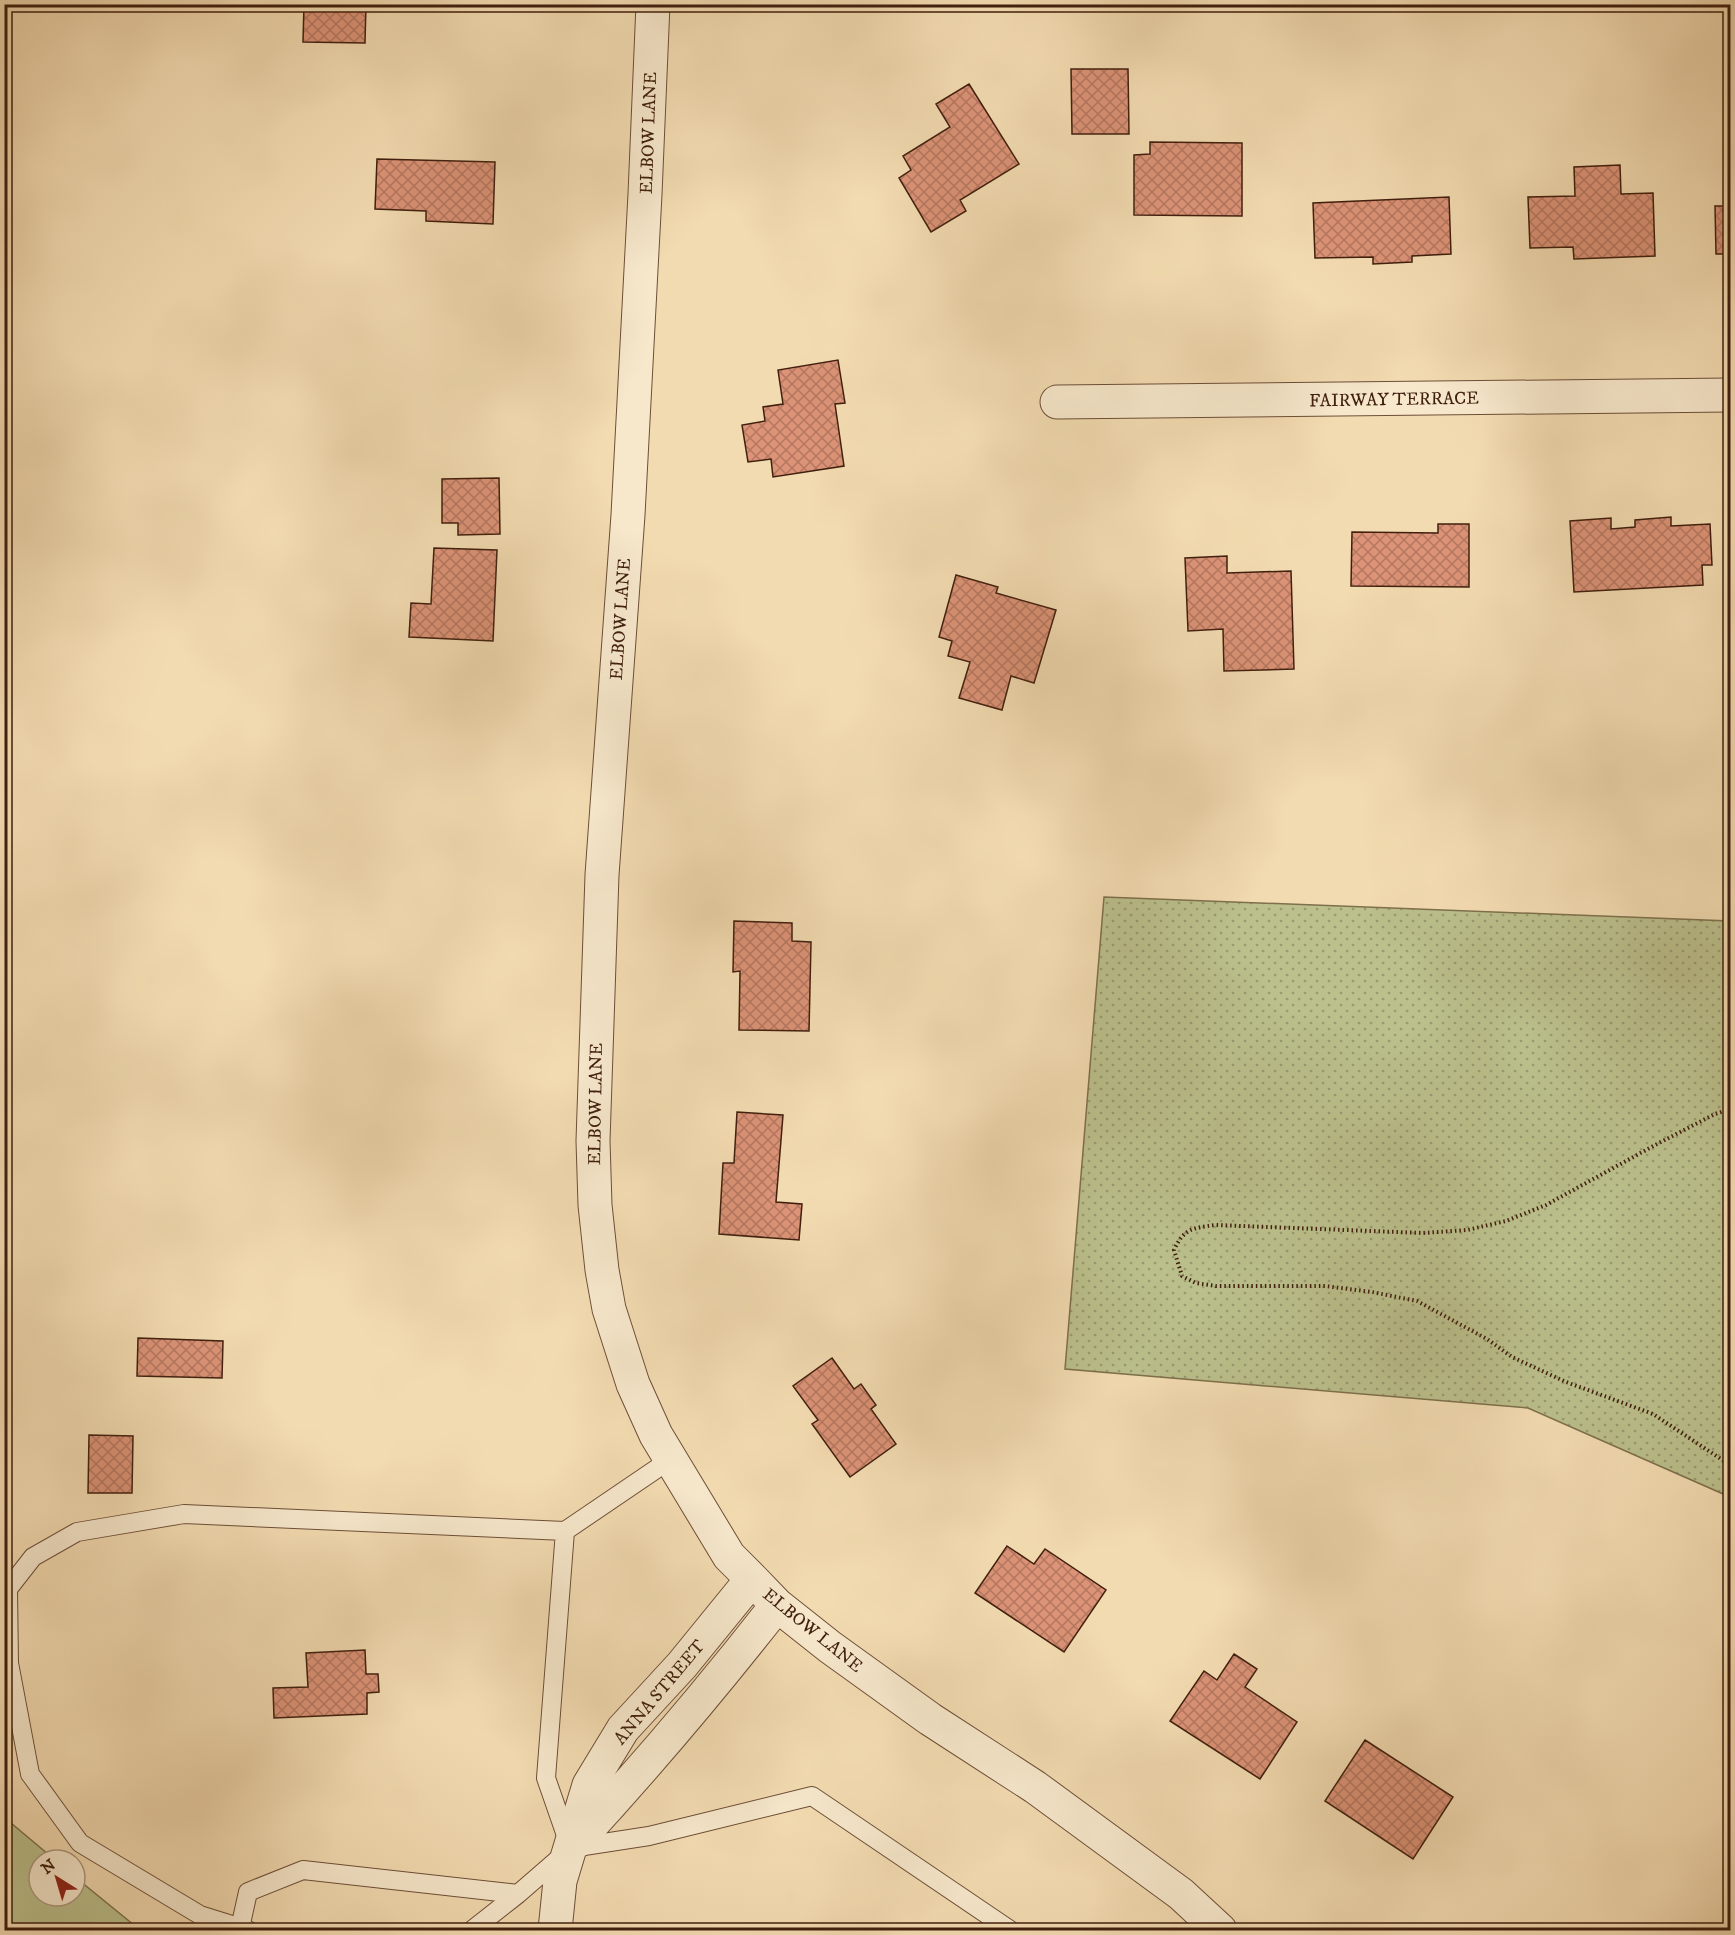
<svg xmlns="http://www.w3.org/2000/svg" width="1735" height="1935" font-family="'IM FELL DW Pica',serif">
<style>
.grass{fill:url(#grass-dots);stroke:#7e704d;stroke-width:1.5}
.park{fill:#bbc08c;stroke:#7e704d;stroke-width:1.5}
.building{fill:url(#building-cross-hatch);stroke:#401f0e;stroke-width:1.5}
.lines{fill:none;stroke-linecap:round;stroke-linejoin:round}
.service-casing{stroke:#6d4e37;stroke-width:20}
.minor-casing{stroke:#6d4e37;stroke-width:35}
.path{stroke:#401f0e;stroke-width:4;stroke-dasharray:1.5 3;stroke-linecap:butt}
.service{stroke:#f7e8cc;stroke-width:18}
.minor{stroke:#f7e8cc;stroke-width:33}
.labels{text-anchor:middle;stroke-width:6;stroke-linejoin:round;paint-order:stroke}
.street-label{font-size:18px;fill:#401f0e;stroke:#f7e8cc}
</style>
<defs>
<pattern id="grass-dots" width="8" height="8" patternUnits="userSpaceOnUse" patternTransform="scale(1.5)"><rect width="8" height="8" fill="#bbc08c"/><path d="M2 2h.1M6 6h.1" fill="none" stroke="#999b71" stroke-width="1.8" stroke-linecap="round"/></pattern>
<pattern id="building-cross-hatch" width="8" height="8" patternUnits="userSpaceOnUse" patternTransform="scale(1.5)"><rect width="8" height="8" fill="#dc9377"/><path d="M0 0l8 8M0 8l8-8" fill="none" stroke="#b47760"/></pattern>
</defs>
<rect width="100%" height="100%" fill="#f3dbb1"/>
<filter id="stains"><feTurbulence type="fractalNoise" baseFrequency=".00333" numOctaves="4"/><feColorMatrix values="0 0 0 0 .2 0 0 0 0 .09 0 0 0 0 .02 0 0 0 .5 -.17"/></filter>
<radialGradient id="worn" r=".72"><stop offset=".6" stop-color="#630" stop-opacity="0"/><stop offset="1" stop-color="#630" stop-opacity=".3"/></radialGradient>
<path class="grass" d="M 1104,897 L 1730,921 L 1730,1497 L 1528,1408 L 1065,1369 Z"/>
<path class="park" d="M 5,1818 L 55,1860 L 39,1860 L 39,1896 L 75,1896 L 75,1877 L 140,1930 L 5,1930 Z"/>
<path class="building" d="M 304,4 L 366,4 L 365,43 L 303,42 Z
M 1071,69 L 1128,69 L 1129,134 L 1072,134 Z
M 969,84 L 1019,164 L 960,200 L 966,211 L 931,232 L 899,178 L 911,170 L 903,156 L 950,127 L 936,104 Z
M 1150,142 L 1242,143 L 1242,216 L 1134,215 L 1134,155 L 1150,154 Z
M 377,159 L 495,162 L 493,224 L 426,221 L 426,211 L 375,209 Z
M 1620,165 L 1621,194 L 1653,193 L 1655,256 L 1574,259 L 1573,247 L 1530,248 L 1528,197 L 1575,196 L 1574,167 Z
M 1449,197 L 1451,254 L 1412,256 L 1412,262 L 1373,264 L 1373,257 L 1315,258 L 1313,203 Z
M 1715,206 L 1730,206 L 1730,254 L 1716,254 Z
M 838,360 L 845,403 L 835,404 L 844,466 L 773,477 L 771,459 L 748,462 L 742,425 L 765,421 L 763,407 L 783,404 L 778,370 Z
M 499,478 L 500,534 L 458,535 L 458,523 L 442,523 L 442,479 Z
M 1671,517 L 1671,526 L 1710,524 L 1712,565 L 1702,565 L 1703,585 L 1574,592 L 1570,521 L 1611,518 L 1611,529 L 1635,527 L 1635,520 Z
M 1438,524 L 1469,524 L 1469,587 L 1351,586 L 1352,532 L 1438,533 Z
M 434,548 L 497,550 L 493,641 L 409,637 L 411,603 L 431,604 Z
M 1227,556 L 1227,573 L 1291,571 L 1294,669 L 1224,671 L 1223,629 L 1188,631 L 1185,558 Z
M 956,575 L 998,587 L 996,593 L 1056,610 L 1034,683 L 1011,676 L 1002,710 L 959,698 L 970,662 L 948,656 L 952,641 L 939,637 Z
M 734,921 L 792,923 L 792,941 L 811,942 L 809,1031 L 739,1030 L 740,971 L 733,972 Z
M 737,1112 L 783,1115 L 776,1202 L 802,1204 L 799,1240 L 719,1234 L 723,1163 L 734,1163 Z
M 138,1338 L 223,1341 L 222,1378 L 137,1376 Z
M 832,1358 L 854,1389 L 861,1384 L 876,1405 L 871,1409 L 896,1444 L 850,1477 L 812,1424 L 818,1420 L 793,1386 Z
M 89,1435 L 133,1436 L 132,1493 L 88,1493 Z
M 1007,1546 L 1034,1564 L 1045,1549 L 1106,1590 L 1064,1652 L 975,1593 Z
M 365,1650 L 366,1674 L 378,1674 L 379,1692 L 367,1693 L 367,1714 L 274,1718 L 273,1688 L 308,1687 L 306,1653 Z
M 1234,1654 L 1257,1669 L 1245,1687 L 1297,1722 L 1260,1779 L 1170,1721 L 1204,1671 L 1217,1680 Z
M 1365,1740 L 1453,1797 L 1413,1859 L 1325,1801 Z"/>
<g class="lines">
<g class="service-casing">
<path id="service" d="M 565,1531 L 546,1778 L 569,1844
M 240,1928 L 248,1892 L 303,1870 L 518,1894 L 571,1848 L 649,1836 L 812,1796 L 1010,1930
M 248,1930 L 200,1915 L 80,1843 L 30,1774 L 9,1663 L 8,1589 L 33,1557 L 77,1532 L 184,1514 L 565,1531 L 671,1459
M 472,1930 L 518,1894"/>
</g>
<g class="minor-casing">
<path id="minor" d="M 653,4 L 645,194 L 628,515 L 602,875 L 593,1141 L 595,1205 L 602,1270 L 609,1309 L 633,1384 L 656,1435 L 729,1556 L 752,1579 L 777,1605 L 830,1647 L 930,1719 L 1035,1787 L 1181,1894 L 1220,1930
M 1057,402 L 1730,395
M 576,1842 C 646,1766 713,1687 777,1605
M 555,1930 L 560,1881 L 589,1785 L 623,1729 L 682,1665 L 752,1579"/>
</g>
<path class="path" d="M 1730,1109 L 1715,1114 L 1657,1144 L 1546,1205 L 1506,1221 L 1467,1230 L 1423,1233 L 1216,1225 C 1193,1228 1184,1228 1174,1250 L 1182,1276 L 1196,1283 L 1216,1286 L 1325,1286 L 1372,1292 L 1417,1301 L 1487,1339 L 1512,1357 L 1566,1382 L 1653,1414 L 1730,1465"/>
<use href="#service" class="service"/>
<use href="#minor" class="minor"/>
</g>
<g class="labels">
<g class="street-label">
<text transform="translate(648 133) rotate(-88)" y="6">ELBOW LANE</text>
<text transform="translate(1394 399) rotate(-1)" y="6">FAIRWAY TERRACE</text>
<text transform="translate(620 619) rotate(-86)" y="6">ELBOW LANE</text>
<text transform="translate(595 1104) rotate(-89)" y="6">ELBOW LANE</text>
<text transform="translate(813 1630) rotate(39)" y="6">ELBOW LANE</text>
<text transform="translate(659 1692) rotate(-50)" y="6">ANNA STREET</text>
</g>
</g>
<rect width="1735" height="1935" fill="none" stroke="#f3dbb1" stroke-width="24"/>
<rect x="6" y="6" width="1723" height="1923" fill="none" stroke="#401f0e" stroke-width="3"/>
<rect x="12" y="12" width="1711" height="1911" fill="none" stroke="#401f0e" stroke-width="1.5"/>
<g transform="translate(57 1878) rotate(323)"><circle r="28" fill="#f7e8cc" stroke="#ae9880" stroke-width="1.5"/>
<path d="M0-4.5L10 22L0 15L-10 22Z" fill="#8f2418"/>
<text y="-9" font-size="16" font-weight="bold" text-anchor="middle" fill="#401f0e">N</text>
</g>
<rect width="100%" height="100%" filter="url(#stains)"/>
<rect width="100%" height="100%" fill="url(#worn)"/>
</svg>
